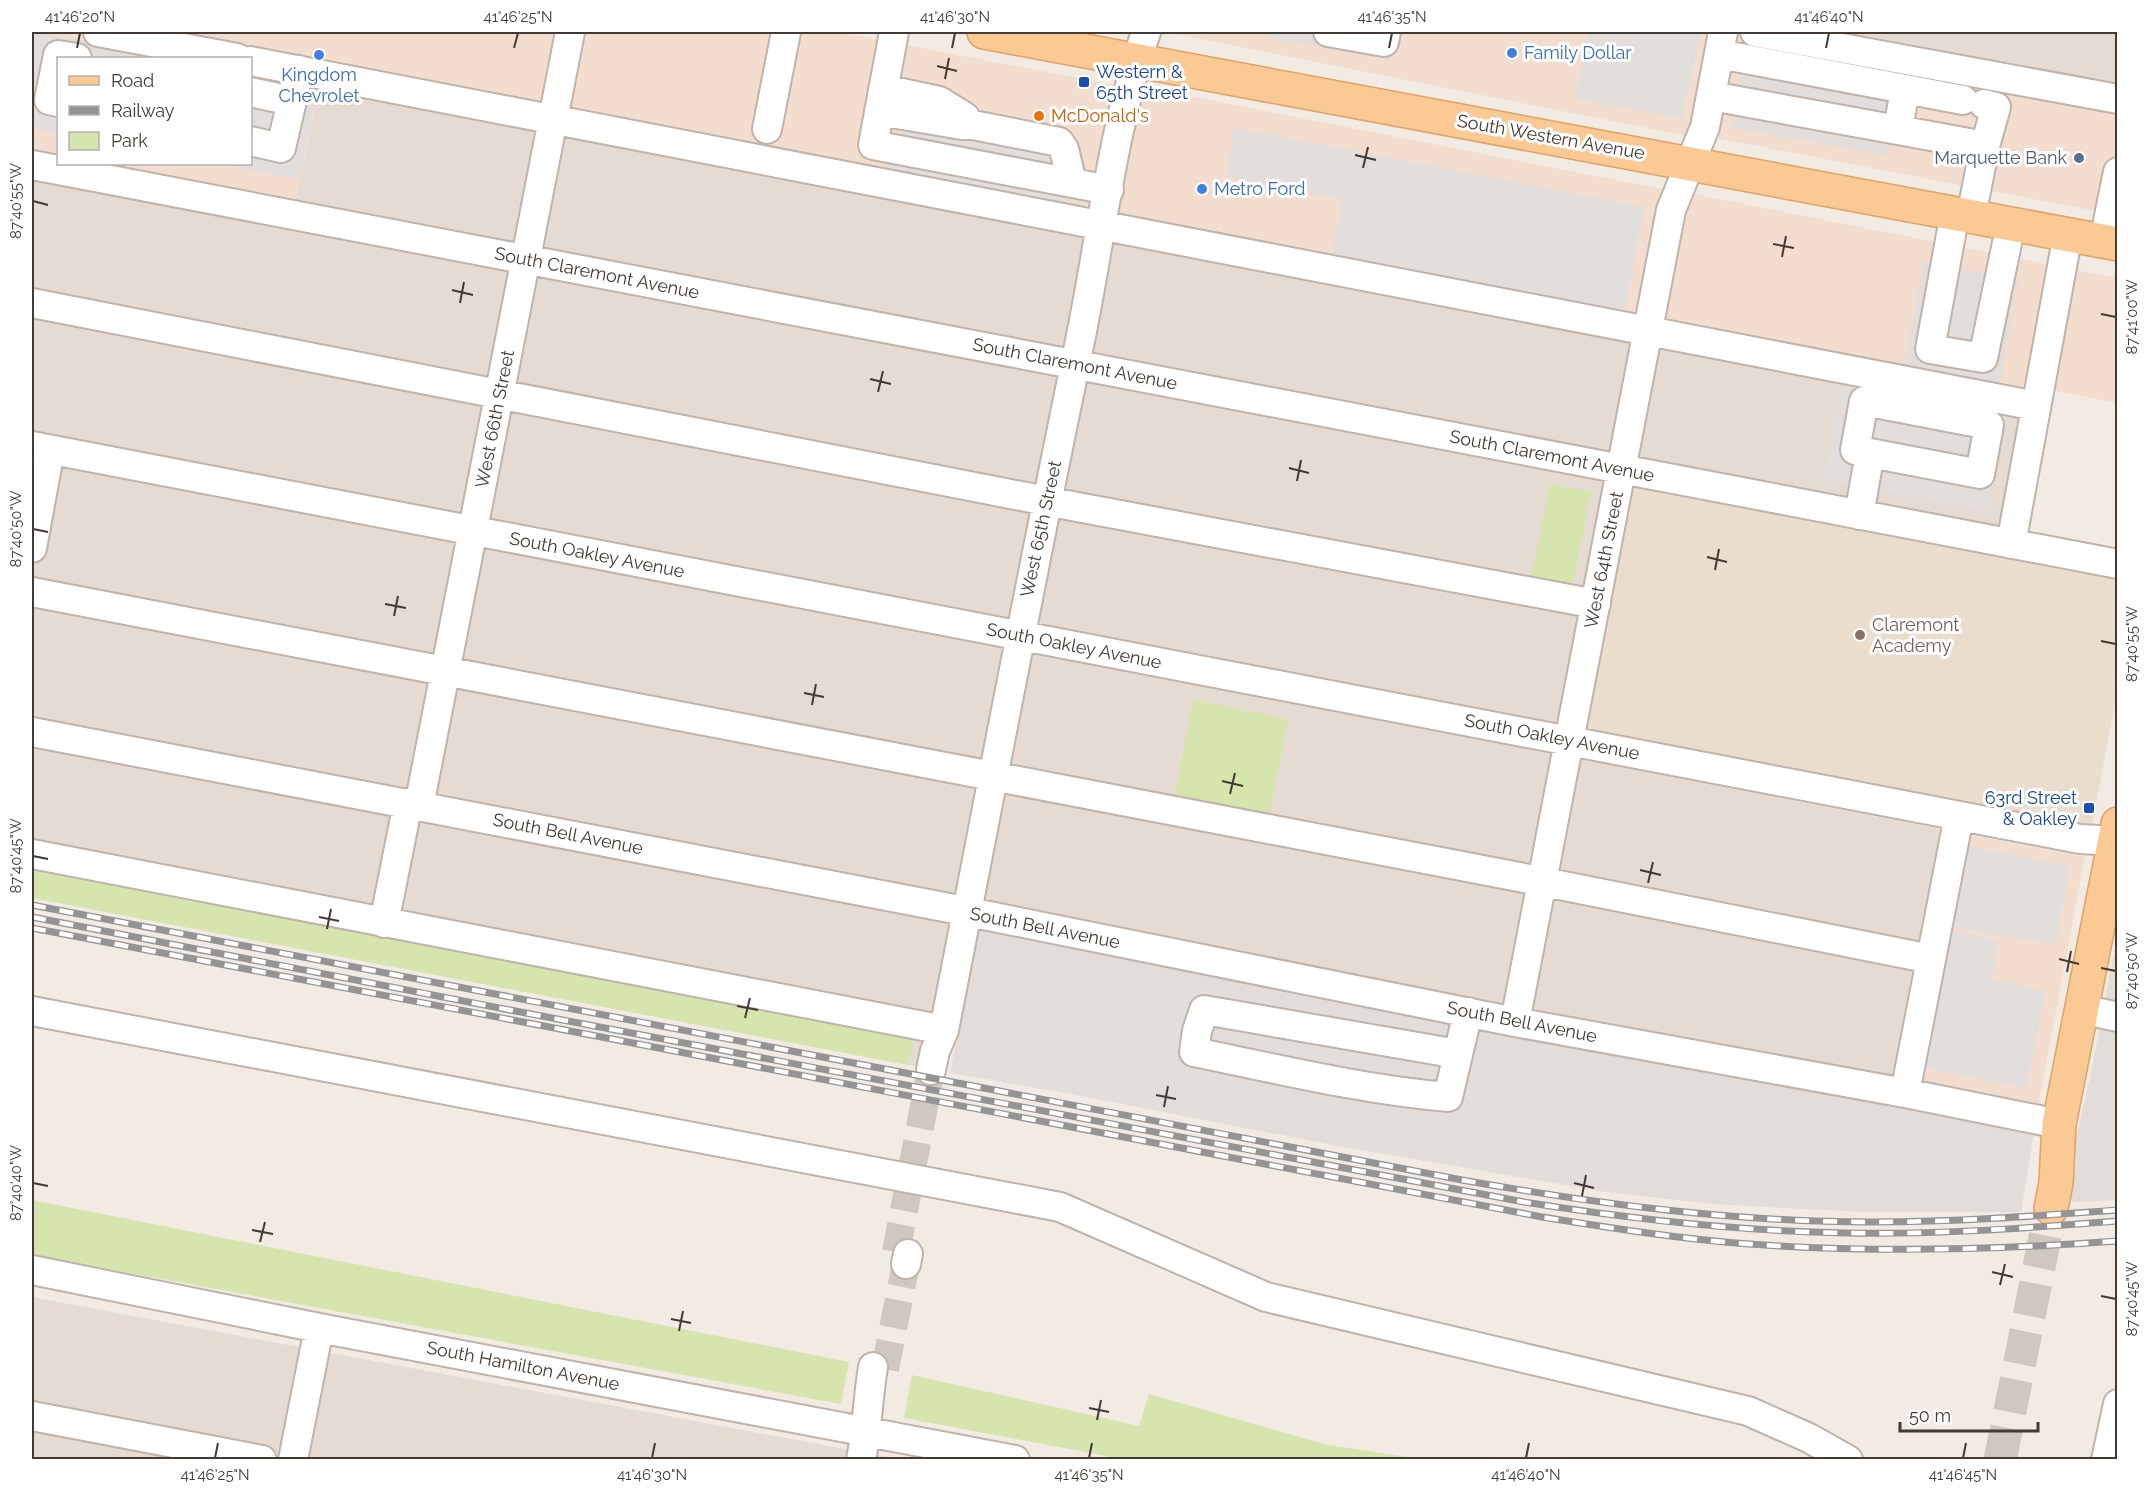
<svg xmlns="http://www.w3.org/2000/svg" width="2149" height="1491" font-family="Raleway,sans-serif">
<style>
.residential{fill:#e5dbd2}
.commercial{fill:#f3ddcf}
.industrial{fill:#e3ddd9}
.education{fill:#eaddce}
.green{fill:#d6e4ae}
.parking{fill:#e2dedc}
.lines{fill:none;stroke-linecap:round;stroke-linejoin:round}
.minor-tunnel{stroke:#cec8c1;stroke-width:28;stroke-dasharray:28 14;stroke-linecap:butt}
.major-tunnel{stroke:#cec8c1;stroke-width:33;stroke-dasharray:33 16;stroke-linecap:butt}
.minor-casing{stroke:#bfb3aa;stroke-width:32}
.major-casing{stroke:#dea365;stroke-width:36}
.minor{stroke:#fff;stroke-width:28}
.major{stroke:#fac994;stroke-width:33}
.rail-casing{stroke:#949494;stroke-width:7}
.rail{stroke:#fff;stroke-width:4.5;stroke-dasharray:14;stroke-linecap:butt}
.ticks{fill:none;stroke:#433a34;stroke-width:2}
.shop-dot{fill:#3f7fe0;stroke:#fff;stroke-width:2}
.transit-dot{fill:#1a4fb4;stroke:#fff;stroke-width:2}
.food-dot{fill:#e8710a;stroke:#fff;stroke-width:2}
.service-dot{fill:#5c6f8a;stroke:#fff;stroke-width:2}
.education-dot{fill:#8d6e63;stroke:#fff;stroke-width:2}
.labels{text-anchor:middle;stroke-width:6;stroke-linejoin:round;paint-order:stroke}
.shop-label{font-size:18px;fill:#366cbe;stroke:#fff;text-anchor:start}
.transit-label{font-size:18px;fill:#164399;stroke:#fff;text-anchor:start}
.food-label{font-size:18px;fill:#c56008;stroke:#fff;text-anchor:start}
.street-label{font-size:18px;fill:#433a34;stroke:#fff}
.service-label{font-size:18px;fill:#4e5e75;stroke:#fff;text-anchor:end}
.education-label{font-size:18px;fill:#785e54;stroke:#fff;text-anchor:start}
.neatline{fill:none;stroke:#433a34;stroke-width:2}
.ticks-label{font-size:15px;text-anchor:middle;fill:#433a34}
</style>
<rect width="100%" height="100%" fill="#f1ebe4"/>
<path class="residential" d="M 1755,32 L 2117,32 L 2117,99 Z
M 321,75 L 541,117 L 517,245 L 296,201 Z
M 566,122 L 1089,223 L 1066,350 L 542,250 Z
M 32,177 L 511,271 L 463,517 L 32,435 Z
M 1113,228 L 1639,330 L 1613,453 L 1087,352 Z
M 536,274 L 1061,373 L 1012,622 L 487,522 Z
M 1662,334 L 2036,406 L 2014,529 L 1637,458 Z
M 1084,377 L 1609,480 L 1562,728 L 1034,627 Z
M 32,460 L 458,543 L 410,792 L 32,719 Z
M 481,547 L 1007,648 L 959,896 L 434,797 Z
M 1031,653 L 1557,755 L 1507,1004 L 984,903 Z
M 32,744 L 954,924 L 926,1068 L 908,1065 L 915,1031 L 32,860 Z
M 1580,759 L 1955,832 L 1908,1079 L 1530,1010 Z
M 32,1297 L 898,1459 L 32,1459 Z"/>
<path class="commercial" d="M 32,32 L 557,32 L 541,117 L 321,75 L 296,201 L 95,164 L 250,164 L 250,58 L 58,58 L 58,157 L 32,152 Z
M 583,32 L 838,32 L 1115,85 L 1089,223 L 566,122 Z
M 1165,32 L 1710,32 L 1688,136 Z
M 1736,32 L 1755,32 L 2117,99 L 2117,215 L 1716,138 Z
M 1143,87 L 1667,190 L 1639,330 L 1113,228 Z
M 1688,193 L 2117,278 L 2117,403 L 2040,388 L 2036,406 L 1662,334 Z
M 1955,832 L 2085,857 L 2038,1106 L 1908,1079 Z"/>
<path class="industrial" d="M 978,928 L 2034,1132 L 2021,1212 L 1862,1212 L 1712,1204 L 1606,1192 L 1343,1147 L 1060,1092 L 950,1073 Z
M 2117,937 L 2117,1200 L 2061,1203 L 2090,1078 Z"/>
<path class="education" d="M 1631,484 L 2117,577 L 2117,693 L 2091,830 L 1583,733 Z"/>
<path class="green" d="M 1550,484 L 1591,492 L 1571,591 L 1530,584 Z
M 1193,700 L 1288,719 L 1268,822 L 1173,804 Z
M 32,860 L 916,1030 L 908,1065 L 32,898 Z
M 32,1200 L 849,1362 L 841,1404 L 32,1255 Z
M 912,1375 L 1139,1426 L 1149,1394 L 1328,1445 L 1421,1459 L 1123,1459 L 904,1418 Z"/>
<path class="parking" d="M 36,32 L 38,32 L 181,58 L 58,58 L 58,133 L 32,128 L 32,47 Z
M 1268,32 L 1396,32 L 1391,60 L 1267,37 Z
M 1588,32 L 1700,32 L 1682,119 L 1575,98 Z
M 1747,40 L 1901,70 L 1888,155 L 1732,128 Z
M 251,72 L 318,84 L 299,179 L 220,164 L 250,164 Z
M 906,125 L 1060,154 L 1069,194 L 1067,210 L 884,175 L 885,162 Z
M 1234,128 L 1644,207 L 1623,320 L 1331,262 L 1342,200 L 1226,177 Z
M 1923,262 L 2018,280 L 1999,388 L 1903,370 Z
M 1844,376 L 2008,407 L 1988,511 L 1824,479 Z
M 1961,845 L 2070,866 L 2055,944 L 1946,926 Z
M 1944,929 L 1999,941 L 1991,980 L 2045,991 L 2027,1088 L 1917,1066 Z
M 1186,981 L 1924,1126 L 1916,1180 L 1755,1196 L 1493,1150 L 1165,1086 Z"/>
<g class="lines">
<path class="minor-tunnel" d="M 896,1252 L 931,1070
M 885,1369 L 906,1264"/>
<path class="major-tunnel" d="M 2000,1460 L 2051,1208"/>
<g class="minor-casing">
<path id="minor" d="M 98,32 L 237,58
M 894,32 L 873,145 L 1109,190
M 1328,32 L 1384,42 L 1386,32
M 1755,32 L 2118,99
M 250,61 L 2036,406
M 883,89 L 939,101 L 965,117
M 1905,89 L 1963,100
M 250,92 L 292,101
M 1711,96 L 1898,130 L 1905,89 L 1719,54
M 58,102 L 49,100 L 58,55 L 77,58
M 1984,104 L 1996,107 L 1985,146
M 879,111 L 962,125 L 973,125 L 1059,142 L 1064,149 L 1072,183
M 767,129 L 786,32
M 1898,130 L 1985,146 L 1971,216
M 250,141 L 281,148 L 299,70
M 32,165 L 2118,564
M 1955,213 L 1930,349 L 1983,358 L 2011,224
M 2104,241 L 2118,172
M 32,303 L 1072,506 L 1596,604
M 32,446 L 2080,839 L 2118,841
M 1859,515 L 1870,453 L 1980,474 L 1989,425 L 1864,401 L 1855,450 L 1870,453
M 2011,544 L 2068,234
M 32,548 L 50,450
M 32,592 L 1519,877 L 1931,959
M 32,732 L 944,907 L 1515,1022 L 1905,1093 L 2059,1124
M 419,806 L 570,32
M 32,854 L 944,1030
M 384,923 L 408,803
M 2081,1009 L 2118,1017
M 32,1011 L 1060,1207 L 1266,1297 L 1748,1411 L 1809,1438 L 1848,1460
M 1515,1022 L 1671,210 L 1705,127 L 1723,32
M 1458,1054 L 1204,1010 L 1197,1031 L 1194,1052 C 1278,1069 1363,1090 1448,1097 L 1468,1012
M 931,1070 L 935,1051 L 944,1030 C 989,800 1032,570 1080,341 C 1101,238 1112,131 1146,32
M 1905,1093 L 1959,816
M 906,1264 L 908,1254
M 32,1270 L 319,1328 L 1015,1460
M 32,1416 L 262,1460
M 293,1460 L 319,1328
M 861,1460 C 867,1429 868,1398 873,1367
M 2106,1460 L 2118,1404"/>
</g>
<g class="major-casing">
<path id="major" d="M 984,32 L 2118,244
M 2051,1208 L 2056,1183 L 2059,1124 L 2118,824"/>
</g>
<use href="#minor" class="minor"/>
<use href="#major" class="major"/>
<g class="rail-casing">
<path id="rail" d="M 32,905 L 1462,1180 C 1598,1204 1734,1222 1872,1222 C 1954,1222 2036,1216 2118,1210
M 32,917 L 510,1010 L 1524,1202 C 1630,1219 1737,1231 1845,1233 C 1936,1235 2027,1228 2118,1221
M 32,928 L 1542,1217 C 1611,1228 1680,1239 1749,1244 C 1872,1253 1995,1250 2118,1241"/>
</g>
<use href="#rail" class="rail"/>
</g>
<path class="ticks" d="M 77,48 L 80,33M 514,48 L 518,33M 952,48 L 955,33M 1389,48 L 1392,33M 1826,48 L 1829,33M 937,66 L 957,71M 945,79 L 949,58M 1355,155 L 1376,160M 1363,168 L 1368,147M 33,201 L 48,205M 1773,244 L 1794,248M 1782,257 L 1786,236M 452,290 L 473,295M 460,303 L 464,282M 2101,314 L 2116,317M 870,379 L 891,384M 878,392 L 883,371M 1289,468 L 1309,473M 1297,481 L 1301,460M 33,529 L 48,532M 1707,557 L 1727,562M 1715,570 L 1719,549M 385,604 L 406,608M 394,616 L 398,596M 2101,641 L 2116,644M 804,693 L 824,697M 812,705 L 816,684M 1222,781 L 1243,786M 1230,794 L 1235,773M 33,856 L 48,859M 1640,870 L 1661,875M 1648,883 L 1653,862M 319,917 L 339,921M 327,929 L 331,909M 2059,959 L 2079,964M 2101,968 L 2116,971M 2067,972 L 2071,951M 737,1006 L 758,1010M 745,1018 L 750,998M 1156,1095 L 1176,1099M 1164,1107 L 1168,1086M 33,1183 L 48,1186M 1574,1183 L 1594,1188M 1582,1196 L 1586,1175M 252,1230 L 273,1234M 260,1242 L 265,1222M 1992,1272 L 2013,1277M 2000,1285 L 2005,1264M 2101,1296 L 2116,1299M 671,1319 L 691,1323M 679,1331 L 683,1311M 1089,1408 L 1109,1412M 1097,1420 L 1101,1400M 215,1458 L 218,1443M 652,1458 L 655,1443M 1089,1458 L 1092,1443M 1526,1458 L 1529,1443M 1963,1458 L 1966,1443"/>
<g class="shop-dot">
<circle cx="1512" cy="53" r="6"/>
<circle cx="319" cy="55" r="6"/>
<circle cx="1202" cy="189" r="6"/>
</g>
<g class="transit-dot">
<rect x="1078" y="76" width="12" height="12" rx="3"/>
<rect x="2083" y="802" width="12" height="12" rx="3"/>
</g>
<circle class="food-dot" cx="1039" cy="116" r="6"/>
<circle class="service-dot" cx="2079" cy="158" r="6"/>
<circle class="education-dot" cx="1860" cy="635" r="6"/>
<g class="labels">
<g class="shop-label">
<text x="1524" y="59">Family Dollar</text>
<text x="319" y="81" text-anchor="middle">Kingdom<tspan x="319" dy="21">Chevrolet</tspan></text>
<text x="1214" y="195">Metro Ford</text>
</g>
<g class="transit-label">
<text x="1096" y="78">Western &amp;<tspan x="1096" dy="21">65th Street</tspan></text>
<text x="2077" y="804" text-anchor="end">63rd Street<tspan x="2077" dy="21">&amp; Oakley</tspan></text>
</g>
<g class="food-label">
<text x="1051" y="122">McDonald's</text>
</g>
<g class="street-label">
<text transform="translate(1551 137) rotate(10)" y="6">South Western Avenue</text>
<text transform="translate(597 273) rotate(11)" y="6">South Claremont Avenue</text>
<text transform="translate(1075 364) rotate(11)" y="6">South Claremont Avenue</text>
<text transform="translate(495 419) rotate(-79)" y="6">West 66th Street</text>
<text transform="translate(1552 456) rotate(11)" y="6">South Claremont Avenue</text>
<text transform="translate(1041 529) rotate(-78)" y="6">West 65th Street</text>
<text transform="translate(597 555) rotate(11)" y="6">South Oakley Avenue</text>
<text transform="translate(1604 560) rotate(-79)" y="6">West 64th Street</text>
<text transform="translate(1074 646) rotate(11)" y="6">South Oakley Avenue</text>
<text transform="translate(1552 737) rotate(11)" y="6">South Oakley Avenue</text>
<text transform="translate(568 834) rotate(11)" y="6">South Bell Avenue</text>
<text transform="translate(1045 928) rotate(11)" y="6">South Bell Avenue</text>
<text transform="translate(1522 1022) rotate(11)" y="6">South Bell Avenue</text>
<text transform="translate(523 1366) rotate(11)" y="6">South Hamilton Avenue</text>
</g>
<g class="service-label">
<text x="2067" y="164">Marquette Bank</text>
</g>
<g class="education-label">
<text x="1872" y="631">Claremont<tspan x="1872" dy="21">Academy</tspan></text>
</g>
</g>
<rect width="2149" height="1491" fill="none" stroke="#ffffff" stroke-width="66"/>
<rect x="57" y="57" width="195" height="108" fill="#ffffff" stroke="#b4b0ae" stroke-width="1.5"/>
<rect x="69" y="76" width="30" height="9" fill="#fac994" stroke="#b4b0ae" stroke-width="1.5"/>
<text x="111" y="87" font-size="18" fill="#433a34">Road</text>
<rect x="69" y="106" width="30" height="9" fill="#949494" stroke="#b4b0ae" stroke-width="1.5"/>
<text x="111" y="117" font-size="18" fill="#433a34">Railway</text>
<rect x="69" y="132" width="30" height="18" fill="#d6e4ae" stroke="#b4b0ae" stroke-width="1.5"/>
<text x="111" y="147" font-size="18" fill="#433a34">Park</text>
<path d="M1900 1422v9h138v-9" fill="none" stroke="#433a34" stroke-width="3"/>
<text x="1909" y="1422" font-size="18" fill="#433a34" stroke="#ffffff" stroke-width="4.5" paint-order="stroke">50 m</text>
<rect x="33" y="33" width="2083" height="1425" class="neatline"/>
<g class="ticks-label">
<text x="80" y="22">41°46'20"N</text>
<text x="518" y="22">41°46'25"N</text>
<text x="955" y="22">41°46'30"N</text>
<text x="1392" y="22">41°46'35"N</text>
<text x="1829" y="22">41°46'40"N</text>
<text transform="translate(16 201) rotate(-90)" y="5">87°40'55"W</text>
<text transform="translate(2132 317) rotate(-90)" y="5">87°41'00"W</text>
<text transform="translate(16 529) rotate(-90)" y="5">87°40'50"W</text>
<text transform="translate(2132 644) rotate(-90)" y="5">87°40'55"W</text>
<text transform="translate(16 856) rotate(-90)" y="5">87°40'45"W</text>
<text transform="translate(2132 971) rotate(-90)" y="5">87°40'50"W</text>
<text transform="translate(16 1183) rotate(-90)" y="5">87°40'40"W</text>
<text transform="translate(2132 1299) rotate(-90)" y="5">87°40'45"W</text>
<text x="215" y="1480">41°46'25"N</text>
<text x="652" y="1480">41°46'30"N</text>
<text x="1089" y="1480">41°46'35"N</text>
<text x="1526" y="1480">41°46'40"N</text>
<text x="1963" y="1480">41°46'45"N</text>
</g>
</svg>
